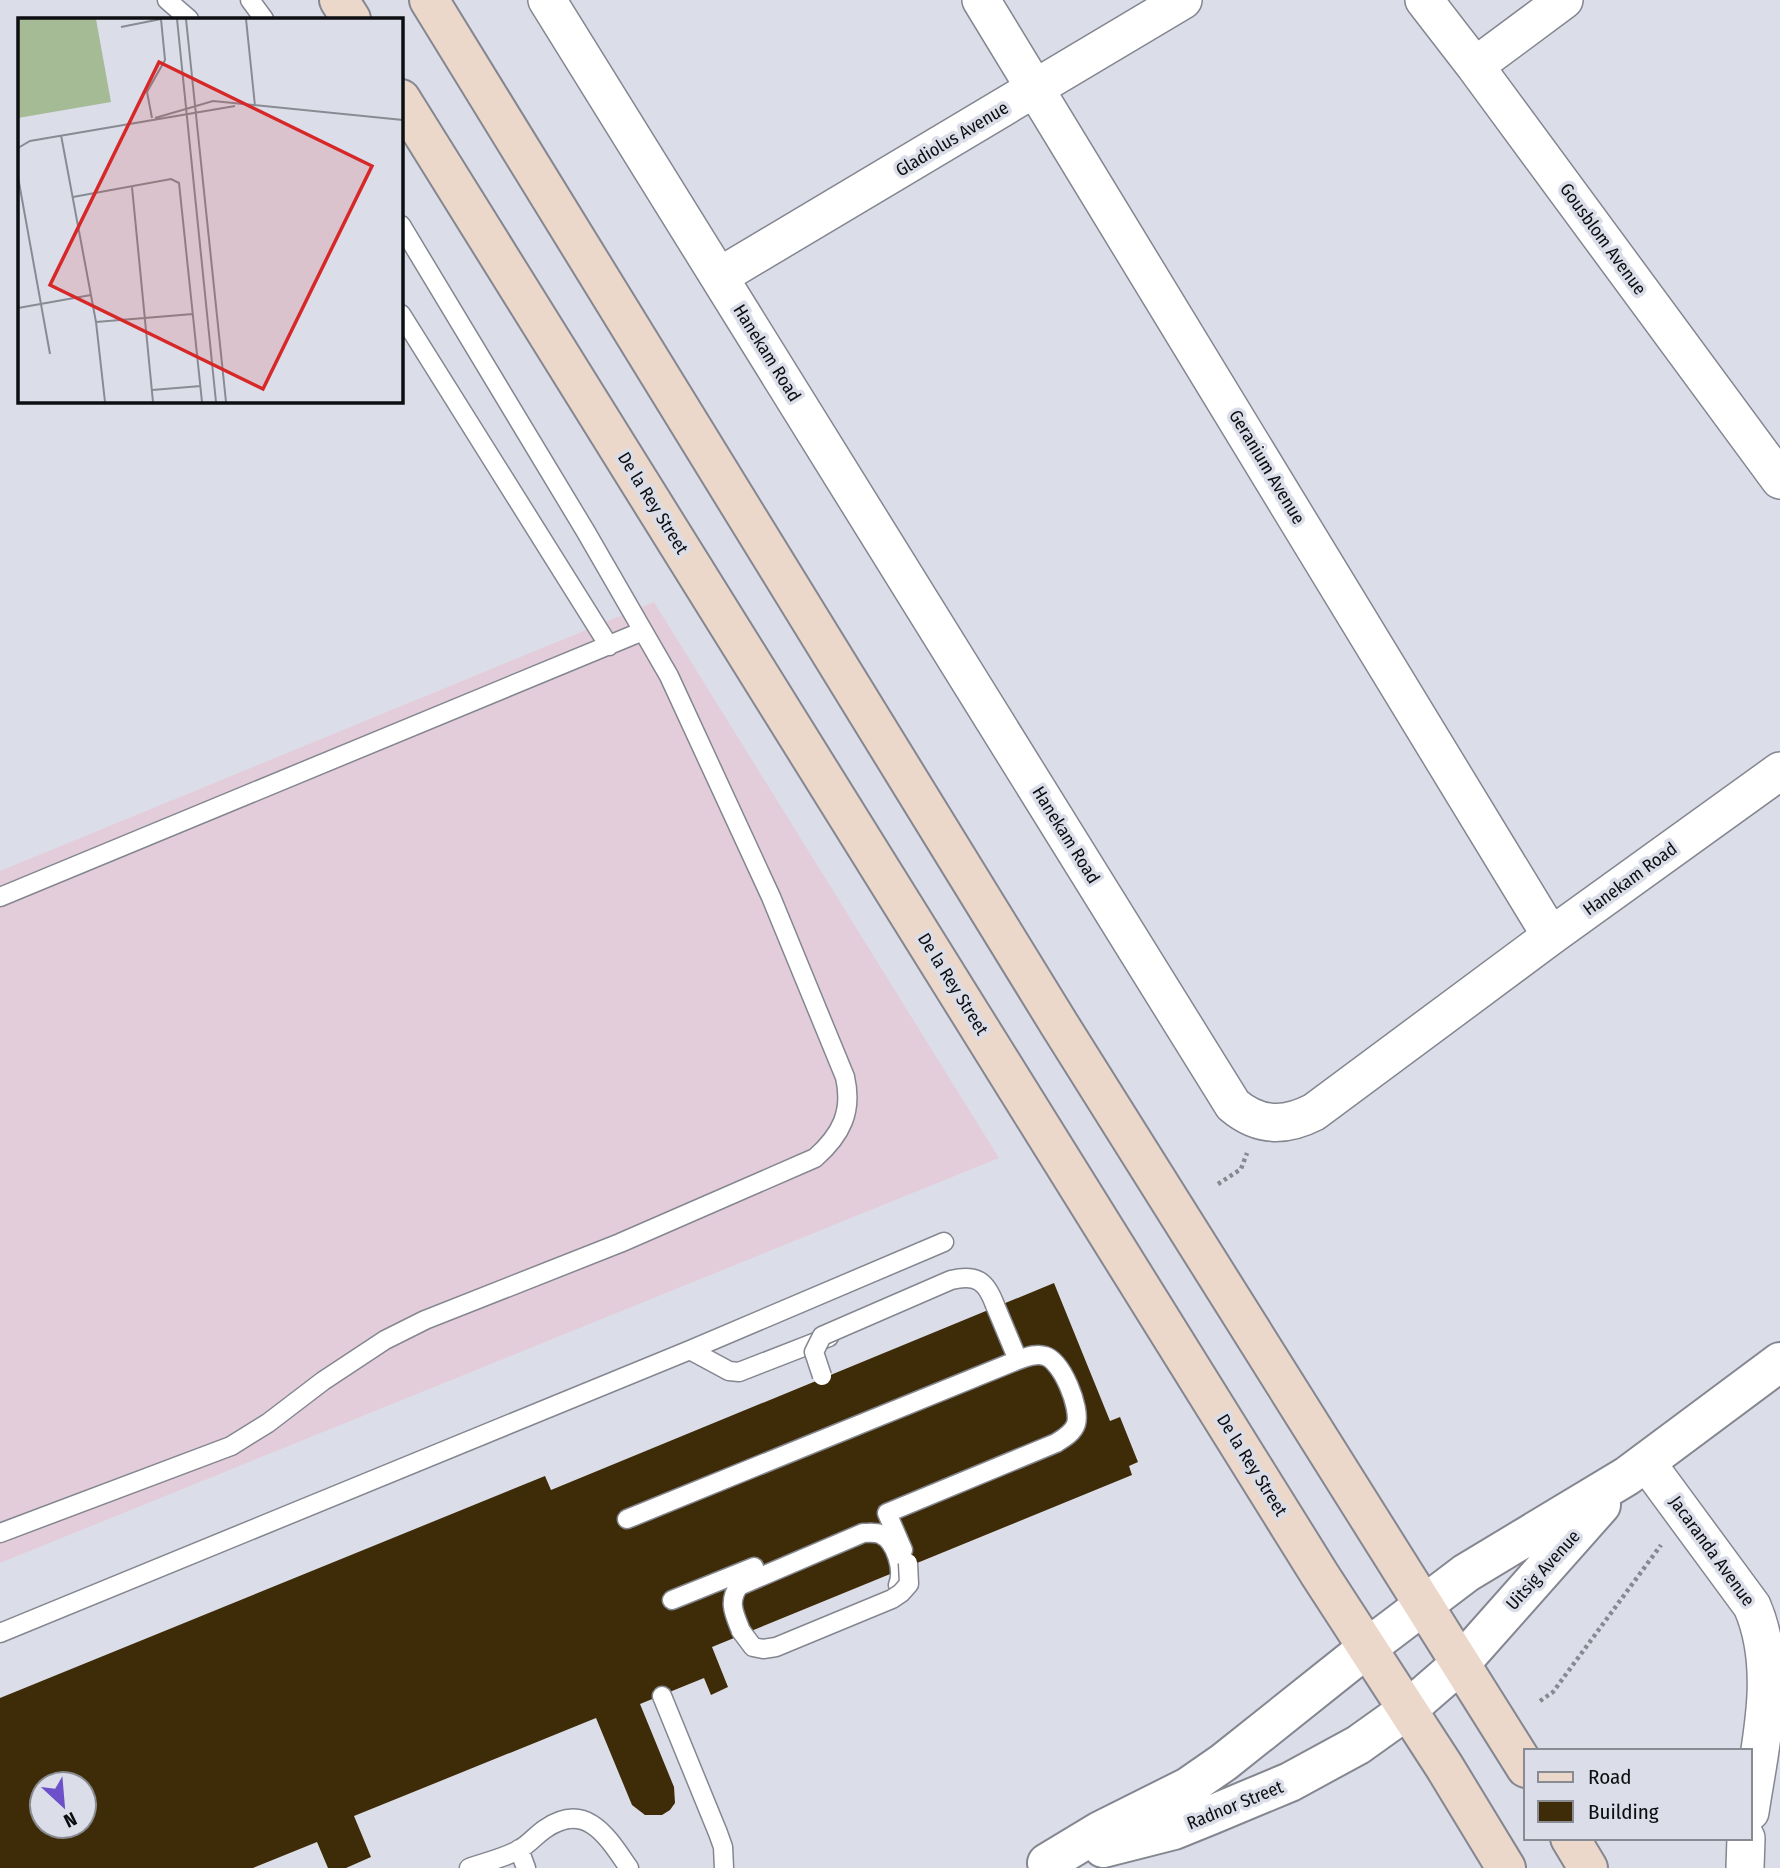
<svg xmlns="http://www.w3.org/2000/svg" width="1780" height="1868" font-family="'Fira Sans Condensed',sans-serif">
<style>
.industrial{fill:#e4cdda}
.building{fill:#3e2b08;fill-rule:evenodd}
.lines{fill:none;stroke-linecap:round;stroke-linejoin:round}
.service-casing{stroke:#848690;stroke-width:21}
.minor-casing{stroke:#848690;stroke-width:40}
.tertiary-casing{stroke:#848690;stroke-width:42}
.secondary-casing{stroke:#848690;stroke-width:42}
.path{stroke:#878991;stroke-width:4.5;stroke-dasharray:3.5 3.5;stroke-linecap:butt}
.service{stroke:#fff;stroke-width:18}
.minor{stroke:#fff;stroke-width:37}
.tertiary{stroke:#fff;stroke-width:38}
.secondary{stroke:#ecd7cb;stroke-width:38}
.service-bridge-casing{stroke:#848690;stroke-width:21;stroke-linecap:butt}
.service-bridge{stroke:#fff;stroke-width:18}
.labels{text-anchor:middle;stroke-width:7;stroke-linejoin:round;paint-order:stroke}
.street-label{font-size:18px;fill:#0d0e12;stroke:#dbdee9}
.inset-road{fill:none;stroke:#898b93;stroke-width:2}
.view{fill:#d62828;fill-opacity:0.15;stroke:#d62828;stroke-width:3.5}
.inset-edge{fill:none;stroke:#0d0e12;stroke-width:3.5}
</style>
<rect width="100%" height="100%" fill="#dbdee9"/>
<path class="industrial" d="M 654,602 L 999,1158 L 0,1563 L 0,871 Z"/>
<path class="building" d="M 1054,1283 L 1110,1421 L 1120,1417 L 1138,1462 L 1129,1466 L 1132,1475 L 712,1647 L 728,1687 L 711,1695 L 704,1678 L 640,1704 L 674,1787 L 675,1803 L 670,1810 L 662,1815 L 645,1815 L 632,1805 L 596,1718 L 354,1816 L 371,1857 L 346,1868 L 328,1868 L 317,1842 L 253,1868 L 0,1868 L 0,1698 L 545,1476 L 551,1490 ZM 42,1784 L 84,1784 L 84,1826 L 42,1826 Z"/>
<g class="lines">
<g class="service-casing">
<path id="service" d="M 167,0 L 189,19
M 250,0 L 264,19
M 401,314 L 609,646
M 0,897 L 643,631
M 690,1350 L 729,1371 L 739,1372 L 829,1337
M 627,1519 L 1018,1360
M 0,1533 L 231,1446 L 268,1423 L 323,1381 L 385,1340 L 425,1320 L 620,1243 L 815,1158 C 841,1135 853,1112 845,1077 L 771,897 L 669,676 L 586,532 L 401,225
M 903,1550 L 887,1513 L 1056,1443 C 1064,1438 1073,1433 1076,1424 C 1081,1408 1062,1361 1045,1356 C 1036,1353 1027,1357 1018,1360 L 995,1305
M 672,1600 L 754,1567
M 741,1631 C 735,1615 727,1602 739,1586 L 863,1533 C 869,1533 875,1532 880,1534 C 896,1541 904,1570 898,1585
M 0,1633 L 690,1350 L 944,1242
M 662,1696 L 718,1833 L 723,1847 L 724,1868
M 519,1849 L 526,1868
M 469,1868 C 485,1862 505,1858 520,1849 C 529,1844 536,1835 545,1829 C 587,1800 608,1838 629,1868"/>
</g>
<g class="minor-casing">
<path id="minor" d="M 547,0 L 1233,1105 C 1259,1127 1285,1127 1314,1112 L 1551,936 L 1780,771
M 981,0 L 1551,936
M 1424,0 L 1475,66 L 1780,480
M 1475,66 L 1564,0
M 720,276 L 1183,0
M 1646,1462 L 1752,1606 C 1780,1670 1760,1745 1750,1812
M 1745,1868 L 1746,1838"/>
</g>
<g class="tertiary-casing">
<path id="tertiary" d="M 1103,1848 L 1174,1830 L 1211,1815 L 1290,1782 L 1358,1745 L 1407,1710 L 1460,1664 L 1601,1505
M 1047,1863 L 1100,1831 L 1188,1787 L 1224,1762 L 1367,1648 L 1466,1573 L 1627,1476 L 1780,1362"/>
</g>
<g class="secondary-casing">
<path id="secondary" d="M 339,0 L 351,19
M 429,0 L 1059,1024 L 1526,1768
M 401,99 L 1320,1575 L 1444,1766 L 1506,1868
M 1570,1838 L 1588,1868"/>
</g>
<path class="path" d="M 1218,1184 L 1241,1169 L 1247,1153
M 1540,1701 L 1553,1692 L 1661,1545"/>
<use href="#service" class="service"/>
<use href="#minor" class="minor"/>
<use href="#tertiary" class="tertiary"/>
<use href="#secondary" class="secondary"/>
<g class="service-bridge-casing">
<path id="service-bridge" d="M 822,1376 L 814,1352 L 822,1336 L 951,1280 C 977,1274 986,1281 995,1305
M 741,1631 L 753,1647 L 763,1649 L 776,1647 L 892,1599 L 901,1593 L 909,1584 L 908,1563"/>
</g>
<use href="#service-bridge" class="service-bridge"/>
</g>
<g class="labels">
<g class="street-label">
<text transform="translate(952 139) rotate(-31)" y="6">Gladiolus Avenue</text>
<text transform="translate(1603 239) rotate(54)" y="6">Gousblom Avenue</text>
<text transform="translate(767 353) rotate(58)" y="6">Hanekam Road</text>
<text transform="translate(1267 467) rotate(59)" y="6">Geranium Avenue</text>
<text transform="translate(653 503) rotate(58)" y="6">De la Rey Street</text>
<text transform="translate(1066 835) rotate(58)" y="6">Hanekam Road</text>
<text transform="translate(1630 879) rotate(-36)" y="6">Hanekam Road</text>
<text transform="translate(953 984) rotate(58)" y="6">De la Rey Street</text>
<text transform="translate(1252 1465) rotate(58)" y="6">De la Rey Street</text>
<text transform="translate(1712 1551) rotate(54)" y="6">Jacaranda Avenue</text>
<text transform="translate(1543 1570) rotate(-48)" y="6">Uitsig Avenue</text>
<text transform="translate(1235 1805) rotate(-22)" y="6">Radnor Street</text>
</g>
</g>
<g transform="translate(18 18)">
<rect width="385" height="385" fill="#dbdee9"/>
<path d="M 0,1 L 78,1 L 93,84 L 0,100 Z" fill="#a4bb96"/>
<path class="inset-road" d="M 159,1 L 198,384M 168,1 L 208,384M 228,1 L 237,88M 103,9 L 143,1M 134,100 L 129,74 L 147,42 L 143,1M 137,100 L 195,83 L 385,102M 43,117 L 78,304 L 87,384M 0,130 L 12,123 L 217,88M 0,159 L 32,336M 114,169 L 135,384M 55,179 L 153,161 L 161,165 L 184,384M 0,290 L 73,277M 78,304 L 175,296M 134,372 L 183,368"/>
<path class="view" d="M 141,44 L 354,148 L 245,371 L 32,267 Z"/>
<rect width="385" height="385" class="inset-edge"/>
</g>
<rect x="1524" y="1749" width="228" height="91" fill="#dbdee9" stroke="#898b93" stroke-width="2"/>
<rect x="1538" y="1772" width="35" height="10" fill="#ecd7cb" stroke="#898b93" stroke-width="2"/>
<text x="1588" y="1784" font-size="21" fill="#0d0e12">Road</text>
<rect x="1538" y="1801" width="35" height="21" fill="#3e2b08" stroke="#898b93" stroke-width="2"/>
<text x="1588" y="1819" font-size="21" fill="#0d0e12">Building</text>
<g transform="translate(63 1805) rotate(154)"><circle r="33" fill="#dbdee9" stroke="#898b93" stroke-width="2"/>
<path d="M0-5L12 26L0 18L-12 26Z" fill="#6c4fc9"/>
<text y="-10" font-size="19" font-weight="bold" text-anchor="middle" fill="#0d0e12">N</text>
</g>
</svg>
